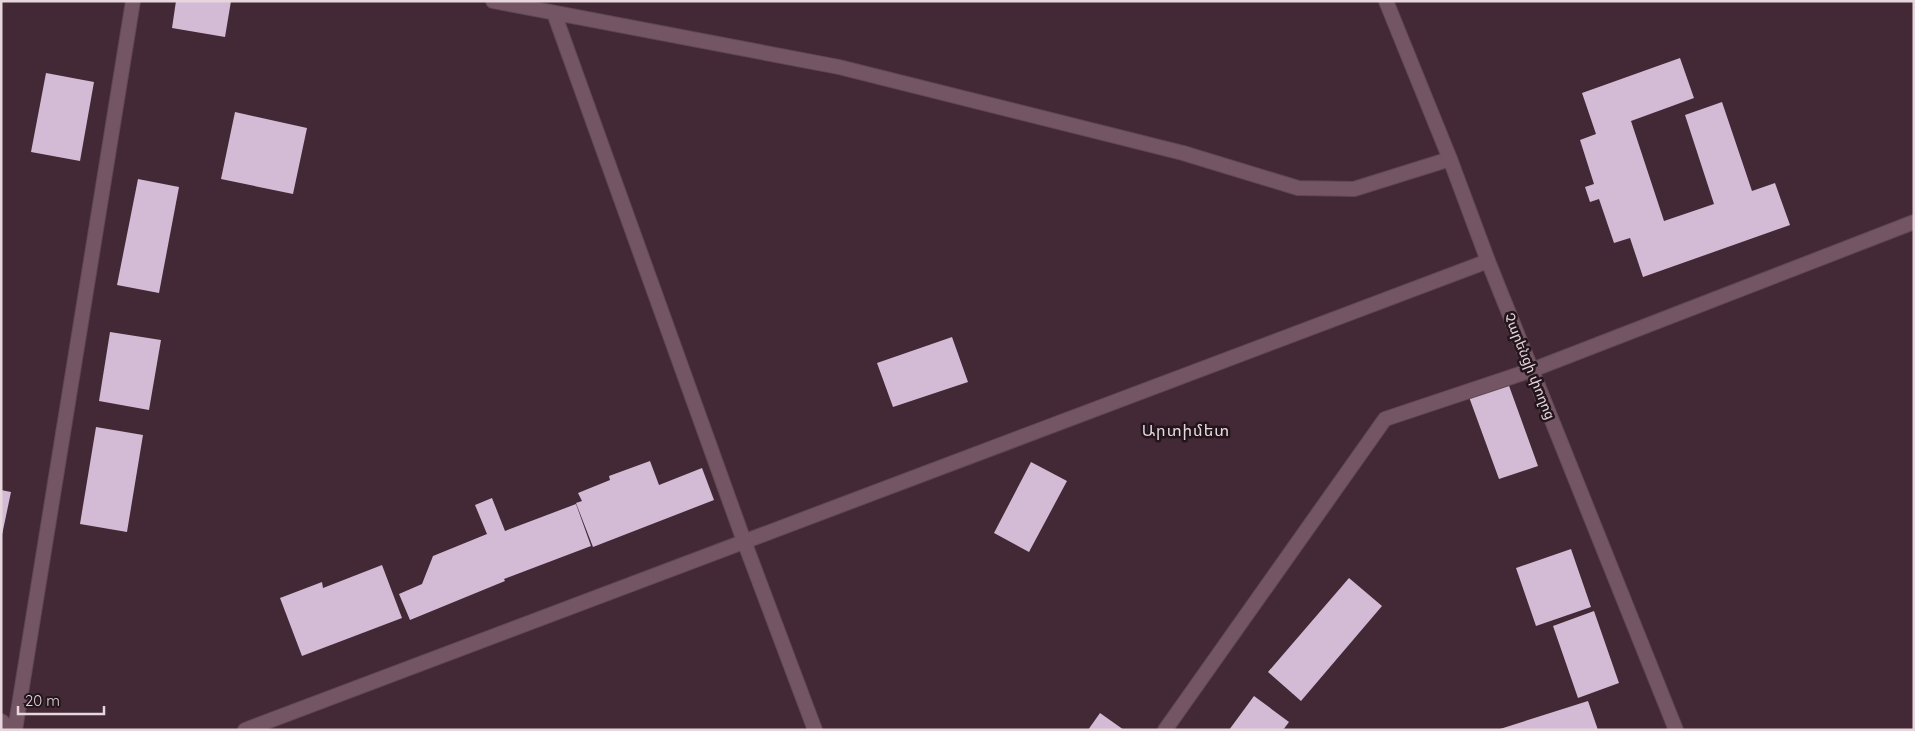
<svg xmlns="http://www.w3.org/2000/svg" width="1915" height="731" font-family="Quicksand,'Noto Sans Armenian',sans-serif">
<style>
.building{fill:#d3bbd6}
.lines{fill:none;stroke-linecap:round;stroke-linejoin:round}
.minor-casing{stroke:#5e4752;stroke-width:16}
.secondary-casing{stroke:#5e4752;stroke-width:16}
.minor{stroke:#745563;stroke-width:14}
.secondary{stroke:#745563;stroke-width:14}
.labels{text-anchor:middle;stroke-width:5;stroke-linejoin:round;paint-order:stroke}
.street-label{font-size:14px;fill:#e8d6dd;stroke:#22151b}
.quarter-label{font-size:16px;letter-spacing:1px;fill:#e8d6dd;stroke:#22151b}
</style>
<rect width="100%" height="100%" fill="#432835"/>
<path class="building" d="M 176,1 L 231,1 L 225,37 L 172,28 Z
M 1680,58 L 1694,98 L 1631,121 L 1664,221 L 1714,204 L 1685,115 L 1722,102 L 1752,191 L 1775,183 L 1790,225 L 1643,277 L 1630,238 L 1614,243 L 1599,199 L 1590,202 L 1585,187 L 1594,184 L 1580,140 L 1596,134 L 1582,93 Z
M 46,73 L 94,82 L 80,161 L 31,152 Z
M 235,112 L 307,128 L 293,194 L 221,179 Z
M 138,179 L 179,187 L 159,293 L 117,285 Z
M 110,332 L 161,340 L 149,410 L 99,401 Z
M 952,337 L 968,382 L 893,407 L 877,363 Z
M 1508,383 L 1538,466 L 1499,479 L 1469,397 Z
M 96,427 L 143,435 L 127,532 L 80,524 Z
M 650,461 L 659,485 L 702,468 L 714,500 L 593,547 L 576,503 L 582,501 L 578,493 L 610,480 L 609,476 Z
M 1031,462 L 1067,481 L 1029,552 L 994,533 Z
M 1,490 L 11,492 L 2,535 L 1,534 Z
M 492,498 L 505,531 L 576,504 L 591,546 L 504,579 L 505,581 L 410,620 L 399,594 L 422,584 L 433,556 L 487,534 L 475,505 Z
M 1571,549 L 1591,607 L 1536,626 L 1516,568 Z
M 382,565 L 402,618 L 302,656 L 280,598 L 322,582 L 323,588 Z
M 1349,578 L 1382,606 L 1301,701 L 1268,672 Z
M 1594,611 L 1619,683 L 1578,698 L 1553,626 Z
M 1254,696 L 1289,722 L 1283,730 L 1229,730 Z
M 1588,701 L 1598,730 L 1500,730 L 1500,729 Z
M 1100,713 L 1124,730 L 1088,730 Z"/>
<g class="lines">
<g class="minor-casing">
<path id="minor" d="M 493,1 L 839,67 L 1183,153 L 1298,188 L 1354,189 L 1450,159
M 554,13 L 744,541 L 815,730
M 1,721 L 12,730
M 15,730 L 133,1
M 245,730 L 1488,261
M 1165,730 L 1385,419 L 1532,370 L 1914,222"/>
</g>
<g class="secondary-casing">
<path id="secondary" d="M 1386,1 L 1450,159 L 1488,261 L 1676,730"/>
</g>
<use href="#minor" class="minor"/>
<use href="#secondary" class="secondary"/>
</g>
<g class="labels">
<g class="street-label">
<text transform="translate(1530 366) rotate(68)" y="5">Չարենցի փողոց</text>
</g>
<g class="quarter-label">
<text x="1186" y="436">Արտիմետ</text>
</g>
</g>
<rect width="1915" height="731" fill="none" stroke="#e8d6dd" stroke-width="5"/>
<path d="M18 706v8h86v-8" fill="none" stroke="#e8d6dd" stroke-width="2.5"/>
<text x="25" y="706" font-size="15" fill="#e8d6dd" stroke="#22151b" stroke-width="4" paint-order="stroke">20 m</text>
</svg>
